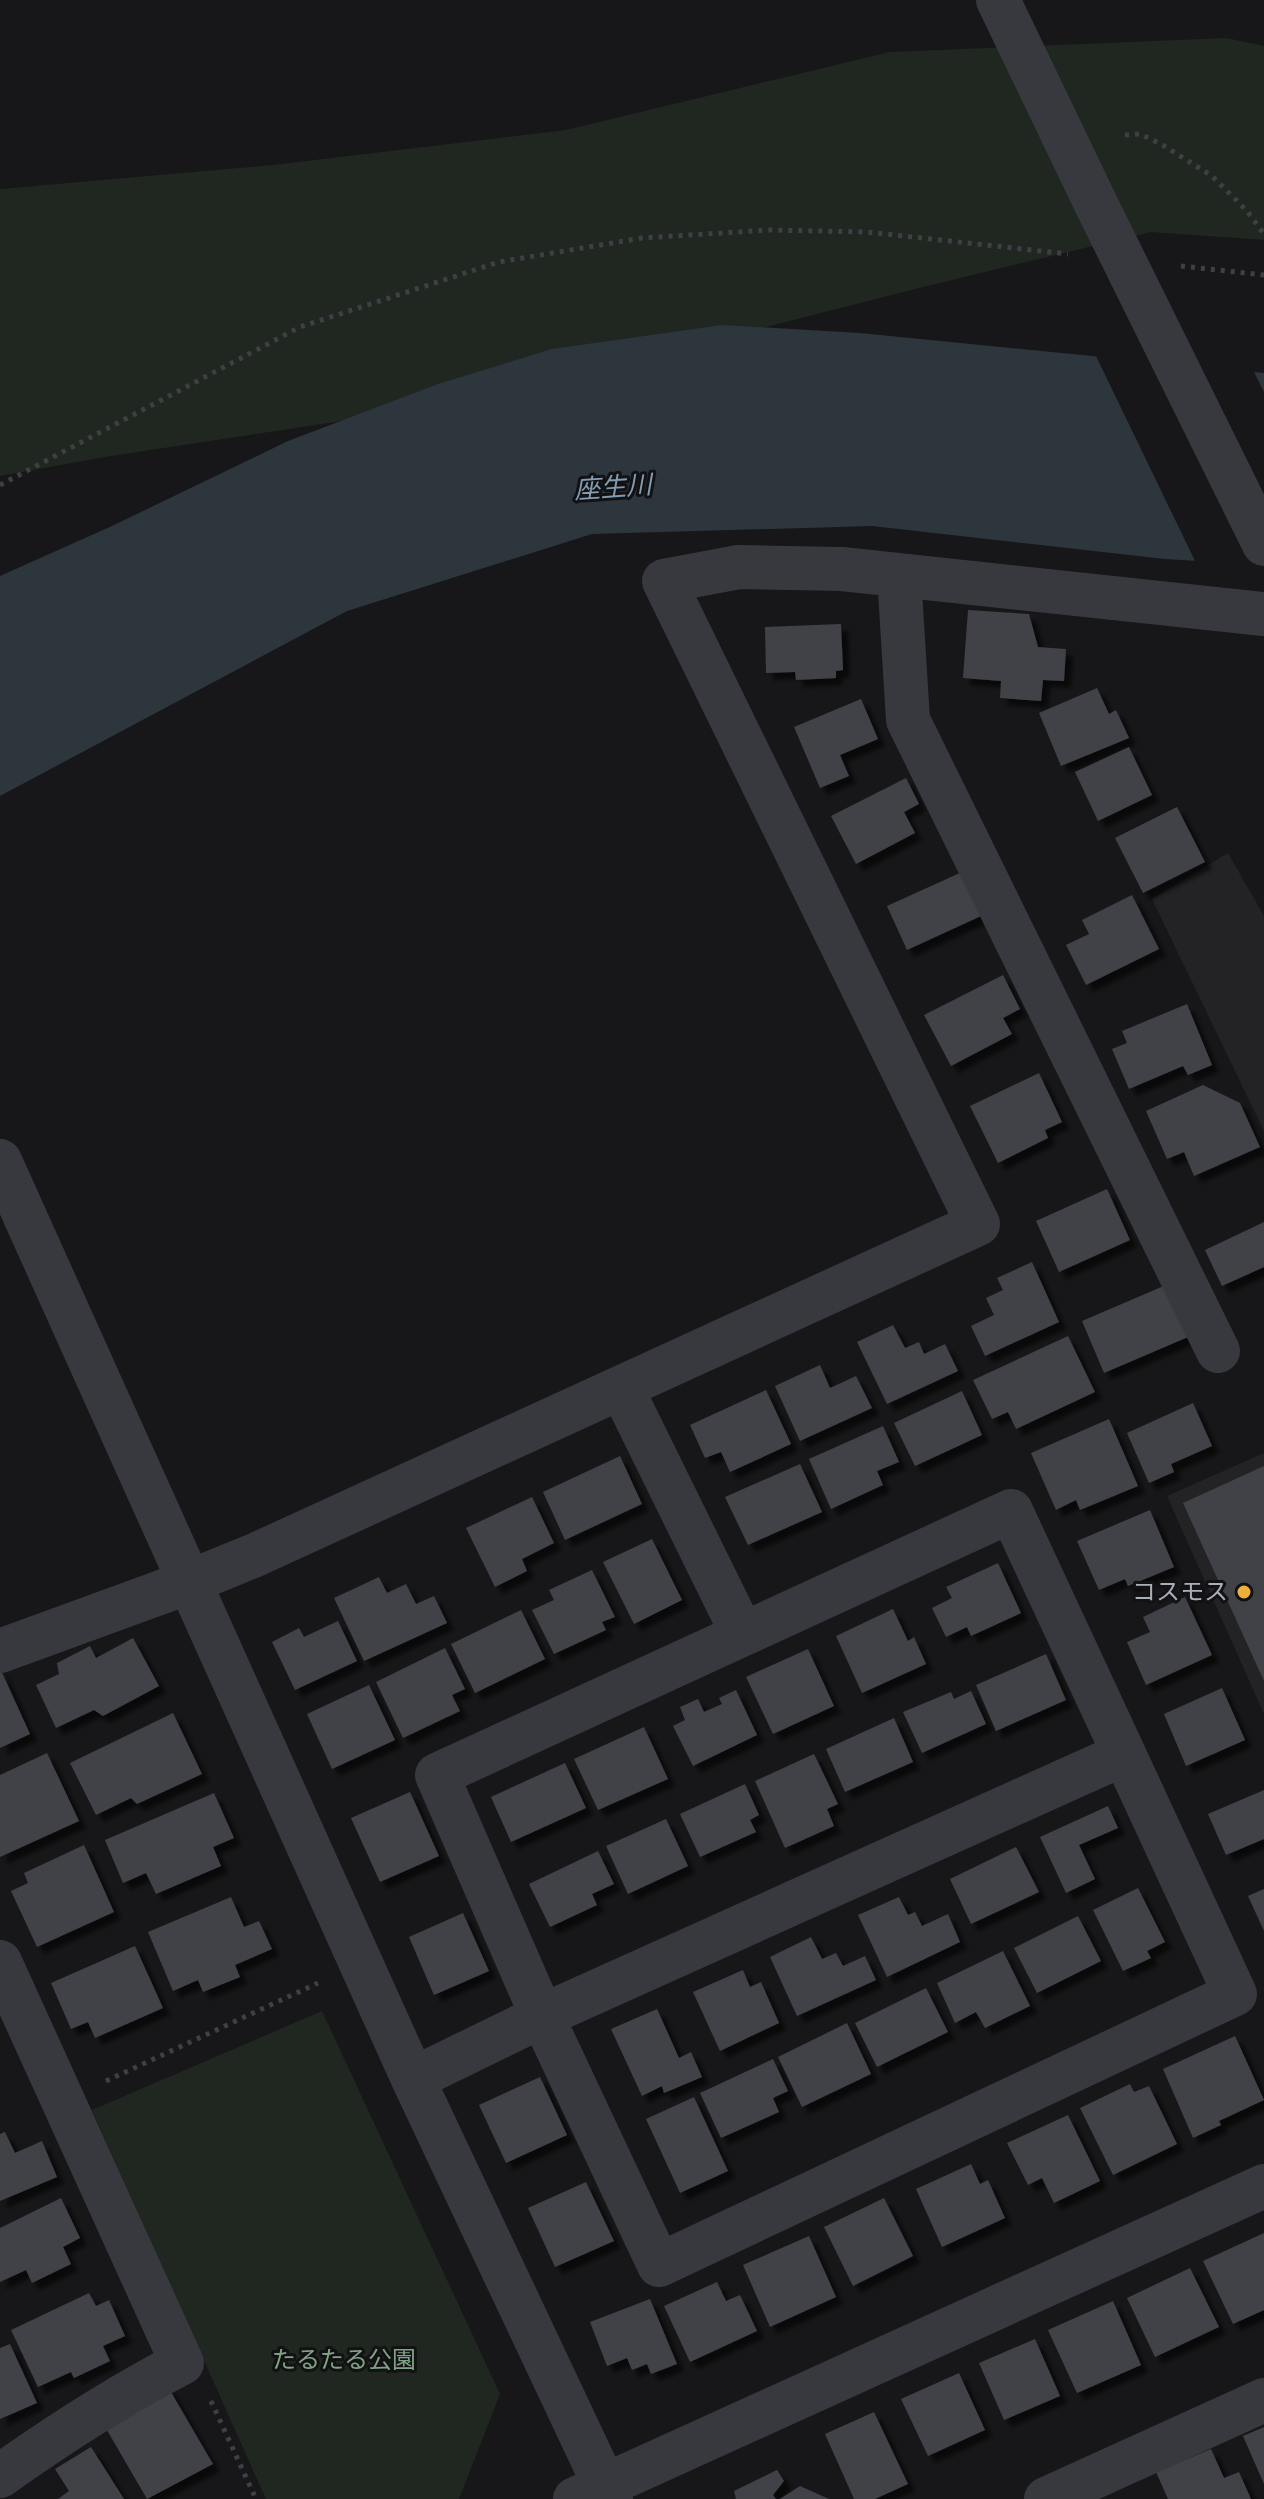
<svg xmlns="http://www.w3.org/2000/svg" width="1264" height="2499" font-family="Commissioner,'Noto Sans JP',sans-serif">
<style>
.built{fill:#232326}
.green{fill:#1f2720}
.water{fill:#2d363d}
.pier{fill:#171719}
.building{fill:#414246;filter:url(#shadow)}
.lines{fill:none;stroke-linecap:round;stroke-linejoin:round}
.path{stroke:#3e4045;stroke-width:5;stroke-dasharray:4 6;stroke-linecap:butt}
.minor{stroke:#38393e;stroke-width:44}
.minor-bridge{stroke:#38393e;stroke-width:44}
.poi-dot{fill:#edb03b;stroke:#121214;stroke-width:3}
.labels{text-anchor:middle;stroke-width:6;stroke-linejoin:round;paint-order:stroke}
.poi-label{font-size:24px;fill:#aaaeb8;stroke:#121214;text-anchor:end}
.park-label{font-size:24px;fill:#81a383;stroke:#121214}
.water-label{font-size:26px;font-style:italic;fill:#829cb2;stroke:#121214}
</style>
<defs>
<filter id="shadow"><feDropShadow dx="7" dy="7" stdDeviation="2" flood-color="#0009"/></filter>
</defs>
<rect width="100%" height="100%" fill="#171719"/>
<path class="built" d="M 1228,853 L 1264,916 L 1264,1131 L 1152,899 Z
M 1264,1453 L 1264,1714 L 1167,1496 Z"/>
<path class="green" d="M 1226,38 L 1264,46 L 1264,240 L 1151,232 L 919,288 L 480,400 L 105,457 L 0,476 L 0,189 L 273,165 L 566,130 L 890,52 Z
M 322,2011 L 500,2394 L 459,2499 L 266,2499 L 92,2110 Z"/>
<path class="water" d="M 722,325 L 860,333 L 1264,373 L 1264,565 L 1165,559 L 872,526 L 592,534 L 347,611 L 0,796 L 0,576 L 112,526 L 288,441 L 438,384 L 552,349 Z"/>
<path class="pier" d="M 1094,352 L 1252,368 L 1264,392 L 1264,569 L 1197,565 Z"/>
<path class="building" d="M 968,610 L 1029,614 L 1038,647 L 1066,649 L 1064,681 L 1043,680 L 1041,701 L 1000,698 L 1001,681 L 963,678 Z
M 841,624 L 843,670 L 836,671 L 836,678 L 796,680 L 795,672 L 766,673 L 765,627 Z
M 1097,688 L 1109,714 L 1116,710 L 1129,738 L 1061,766 L 1039,713 Z
M 861,699 L 878,739 L 840,755 L 849,776 L 820,788 L 794,727 Z
M 1129,747 L 1152,795 L 1098,821 L 1075,772 Z
M 906,778 L 919,804 L 904,812 L 915,833 L 856,864 L 831,816 Z
M 1177,807 L 1205,862 L 1143,893 L 1115,838 Z
M 962,872 L 981,916 L 907,950 L 887,906 Z
M 1132,895 L 1159,949 L 1086,985 L 1066,945 L 1089,934 L 1082,920 Z
M 1003,975 L 1020,1009 L 1003,1018 L 1012,1034 L 951,1066 L 924,1015 Z
M 1187,1004 L 1212,1065 L 1188,1075 L 1183,1066 L 1129,1089 L 1112,1049 L 1127,1043 L 1122,1031 Z
M 1039,1073 L 1062,1122 L 1045,1130 L 1048,1138 L 998,1163 L 970,1106 Z
M 1203,1085 L 1240,1103 L 1260,1147 L 1194,1176 L 1184,1152 L 1167,1159 L 1146,1111 Z
M 1107,1189 L 1130,1240 L 1059,1272 L 1036,1221 Z
M 1264,1222 L 1264,1267 L 1222,1286 L 1205,1250 Z
M 1032,1262 L 1059,1322 L 985,1356 L 971,1326 L 994,1315 L 986,1298 L 1003,1290 L 997,1278 Z
M 1166,1285 L 1188,1337 L 1104,1373 L 1082,1321 Z
M 893,1325 L 905,1348 L 919,1342 L 924,1354 L 945,1344 L 958,1371 L 887,1404 L 857,1342 Z
M 1068,1336 L 1095,1392 L 1016,1429 L 1008,1412 L 992,1419 L 973,1380 Z
M 820,1365 L 830,1388 L 856,1376 L 872,1408 L 800,1441 L 775,1386 Z
M 766,1390 L 791,1444 L 730,1472 L 721,1452 L 705,1458 L 690,1425 Z
M 962,1391 L 982,1435 L 915,1466 L 894,1423 Z
M 1193,1403 L 1212,1446 L 1171,1464 L 1174,1472 L 1149,1483 L 1127,1433 Z
M 1109,1419 L 1138,1486 L 1080,1510 L 1076,1500 L 1056,1510 L 1031,1453 Z
M 883,1426 L 899,1462 L 877,1471 L 883,1485 L 831,1509 L 809,1459 Z
M 620,1456 L 642,1504 L 565,1540 L 543,1492 Z
M 800,1464 L 822,1512 L 748,1545 L 725,1497 Z
M 1264,1466 L 1264,1681 L 1183,1503 Z
M 532,1497 L 554,1543 L 522,1559 L 527,1571 L 495,1587 L 466,1528 Z
M 1150,1510 L 1174,1567 L 1128,1586 L 1125,1579 L 1099,1590 L 1077,1541 Z
M 652,1539 L 682,1600 L 634,1624 L 603,1562 Z
M 998,1563 L 1021,1613 L 971,1636 L 967,1627 L 946,1637 L 932,1608 L 952,1598 L 946,1587 Z
M 592,1570 L 615,1617 L 602,1622 L 606,1630 L 554,1654 L 532,1610 L 554,1600 L 549,1590 Z
M 379,1577 L 387,1593 L 406,1584 L 416,1604 L 434,1596 L 447,1623 L 364,1661 L 334,1598 Z
M 1185,1597 L 1212,1655 L 1146,1685 L 1127,1642 L 1150,1632 L 1143,1617 Z
M 893,1609 L 908,1641 L 914,1637 L 926,1664 L 862,1693 L 836,1636 Z
M 521,1610 L 545,1659 L 475,1693 L 451,1644 Z
M 338,1621 L 357,1661 L 295,1690 L 272,1642 L 299,1628 L 304,1637 Z
M 133,1638 L 159,1686 L 103,1716 L 94,1710 L 56,1728 L 36,1685 L 59,1674 L 57,1663 L 90,1646 L 96,1658 Z
M 445,1648 L 465,1689 L 452,1695 L 460,1711 L 403,1738 L 376,1682 Z
M 808,1649 L 834,1706 L 773,1734 L 746,1677 Z
M 1046,1654 L 1066,1700 L 996,1731 L 976,1685 Z
M 0,1668 L 30,1734 L 0,1748 Z
M 369,1685 L 395,1740 L 332,1769 L 307,1714 Z
M 1222,1688 L 1245,1740 L 1186,1766 L 1164,1714 Z
M 736,1690 L 757,1735 L 693,1766 L 673,1726 L 685,1720 L 680,1707 L 698,1699 L 704,1712 L 722,1704 L 719,1698 Z
M 971,1691 L 986,1724 L 922,1753 L 903,1712 L 951,1692 L 954,1699 Z
M 173,1713 L 202,1774 L 137,1804 L 131,1798 L 96,1815 L 70,1763 Z
M 894,1718 L 913,1762 L 845,1792 L 826,1749 Z
M 644,1727 L 668,1779 L 598,1810 L 574,1759 Z
M 47,1753 L 79,1821 L 0,1857 L 0,1775 Z
M 814,1754 L 838,1804 L 827,1809 L 834,1826 L 785,1848 L 755,1781 Z
M 565,1763 L 586,1808 L 511,1842 L 491,1797 Z
M 745,1784 L 759,1815 L 750,1820 L 756,1832 L 700,1857 L 680,1814 Z
M 1264,1790 L 1264,1839 L 1226,1855 L 1208,1814 Z
M 410,1792 L 439,1856 L 380,1882 L 351,1818 Z
M 214,1793 L 234,1838 L 213,1847 L 221,1866 L 156,1894 L 146,1873 L 123,1883 L 105,1840 Z
M 1108,1806 L 1118,1828 L 1079,1845 L 1095,1879 L 1066,1893 L 1040,1837 Z
M 666,1819 L 688,1866 L 628,1894 L 606,1846 Z
M 84,1845 L 114,1912 L 37,1947 L 11,1891 L 28,1883 L 24,1873 Z
M 1016,1847 L 1039,1892 L 971,1924 L 950,1879 Z
M 598,1851 L 614,1884 L 592,1894 L 597,1905 L 550,1927 L 529,1884 Z
M 1138,1888 L 1165,1942 L 1147,1951 L 1151,1958 L 1123,1971 L 1093,1910 Z
M 1264,1889 L 1264,1931 L 1248,1896 Z
M 231,1897 L 244,1927 L 259,1921 L 272,1949 L 235,1965 L 240,1977 L 203,1992 L 198,1980 L 173,1991 L 148,1932 Z
M 899,1897 L 908,1915 L 915,1912 L 922,1926 L 948,1914 L 960,1942 L 887,1977 L 858,1915 Z
M 463,1913 L 489,1971 L 434,1995 L 409,1937 Z
M 1078,1916 L 1101,1961 L 1037,1993 L 1014,1948 Z
M 811,1937 L 822,1959 L 836,1953 L 843,1966 L 865,1956 L 876,1980 L 797,2016 L 770,1957 Z
M 135,1946 L 163,2008 L 95,2038 L 88,2022 L 71,2029 L 51,1983 Z
M 1003,1951 L 1030,2006 L 985,2028 L 976,2012 L 955,2023 L 937,1983 Z
M 743,1970 L 750,1987 L 761,1982 L 779,2023 L 720,2051 L 693,1992 Z
M 926,1988 L 948,2032 L 877,2067 L 855,2023 Z
M 657,2009 L 679,2058 L 691,2052 L 702,2077 L 664,2093 L 662,2086 L 642,2096 L 611,2029 Z
M 847,2023 L 871,2074 L 802,2107 L 778,2057 Z
M 1235,2036 L 1264,2100 L 1219,2121 L 1221,2125 L 1193,2138 L 1163,2069 Z
M 773,2059 L 788,2091 L 773,2098 L 779,2112 L 721,2138 L 700,2093 Z
M 540,2077 L 567,2135 L 506,2163 L 479,2105 Z
M 1130,2084 L 1134,2092 L 1149,2086 L 1177,2144 L 1113,2175 L 1080,2108 Z
M 694,2097 L 728,2171 L 680,2193 L 646,2119 Z
M 1068,2115 L 1100,2181 L 1054,2203 L 1042,2178 L 1028,2185 L 1007,2143 Z
M 5,2132 L 15,2153 L 42,2141 L 57,2177 L 0,2201 L 0,2134 Z
M 971,2164 L 980,2184 L 988,2180 L 1005,2218 L 942,2247 L 916,2189 Z
M 586,2182 L 614,2241 L 555,2267 L 528,2208 Z
M 61,2198 L 80,2238 L 63,2247 L 71,2264 L 32,2283 L 26,2270 L 0,2282 L 0,2228 Z
M 884,2198 L 913,2256 L 853,2286 L 824,2227 Z
M 1264,2233 L 1264,2310 L 1233,2324 L 1203,2261 Z
M 809,2236 L 836,2297 L 770,2327 L 743,2265 Z
M 1190,2268 L 1219,2327 L 1155,2357 L 1127,2298 Z
M 717,2282 L 726,2301 L 740,2295 L 757,2331 L 690,2362 L 664,2306 Z
M 89,2293 L 96,2306 L 109,2300 L 125,2336 L 103,2346 L 110,2361 L 74,2378 L 71,2372 L 38,2387 L 11,2330 Z
M 650,2299 L 677,2364 L 651,2374 L 647,2364 L 632,2370 L 627,2358 L 607,2366 L 590,2322 Z
M 1113,2301 L 1141,2365 L 1077,2393 L 1048,2330 Z
M 1035,2339 L 1060,2396 L 1004,2420 L 979,2363 Z
M 10,2344 L 37,2403 L 0,2419 L 0,2348 Z
M 959,2373 L 985,2430 L 928,2456 L 901,2399 Z
M 168,2387 L 213,2464 L 147,2499 L 104,2425 Z
M 874,2412 L 908,2484 L 875,2499 L 854,2499 L 825,2434 Z
M 1264,2427 L 1264,2484 L 1243,2436 Z
M 91,2447 L 124,2499 L 58,2499 L 69,2491 L 55,2469 Z
M 1211,2449 L 1224,2478 L 1239,2472 L 1251,2499 L 1168,2499 L 1156,2472 Z
M 777,2470 L 784,2481 L 773,2495 L 776,2499 L 736,2499 L 734,2491 Z
M 800,2486 L 829,2499 L 780,2499 Z"/>
<g class="lines">
<path class="path" d="M 1125,135 L 1140,134 L 1161,144 L 1212,176 L 1247,211 L 1264,234
M 1181,266 L 1264,275
M 0,485 L 300,327 L 499,262 L 642,238 L 769,230 L 867,232 L 1068,254
M 106,2081 L 318,1983
M 211,2401 L 256,2499"/>
<path class="minor" d="M 998,0 L 1095,202
M 899,575 L 908,720 L 1218,1351
M 0,1161 L 413,2079 L 611,2499
M 622,1389 L 742,1633
M 0,1651 L 189,1582 L 253,1556 L 978,1224 L 664,581 L 739,567 L 842,569 L 1264,614
M 0,1962 L 182,2363 C 118,2396 59,2434 0,2476
M 413,2079 L 542,2016 L 1124,1754 L 1235,1994 L 659,2265 L 542,2016 L 437,1775 L 1011,1511 L 1124,1754
M 575,2499 L 1264,2186
M 1046,2499 L 1264,2400"/>
<path class="minor-bridge" d="M 1095,202 L 1264,544"/>
</g>
<circle class="poi-dot" cx="1244" cy="1592" r="8"/>
<g class="labels">
<g class="poi-label">
<text x="1228" y="1600">コスモス</text>
</g>
<g class="park-label">
<text x="344" y="2368">たるたる公園</text>
</g>
<g class="water-label">
<text transform="translate(613 487) rotate(-4)" y="9">座生川</text>
</g>
</g>
</svg>
